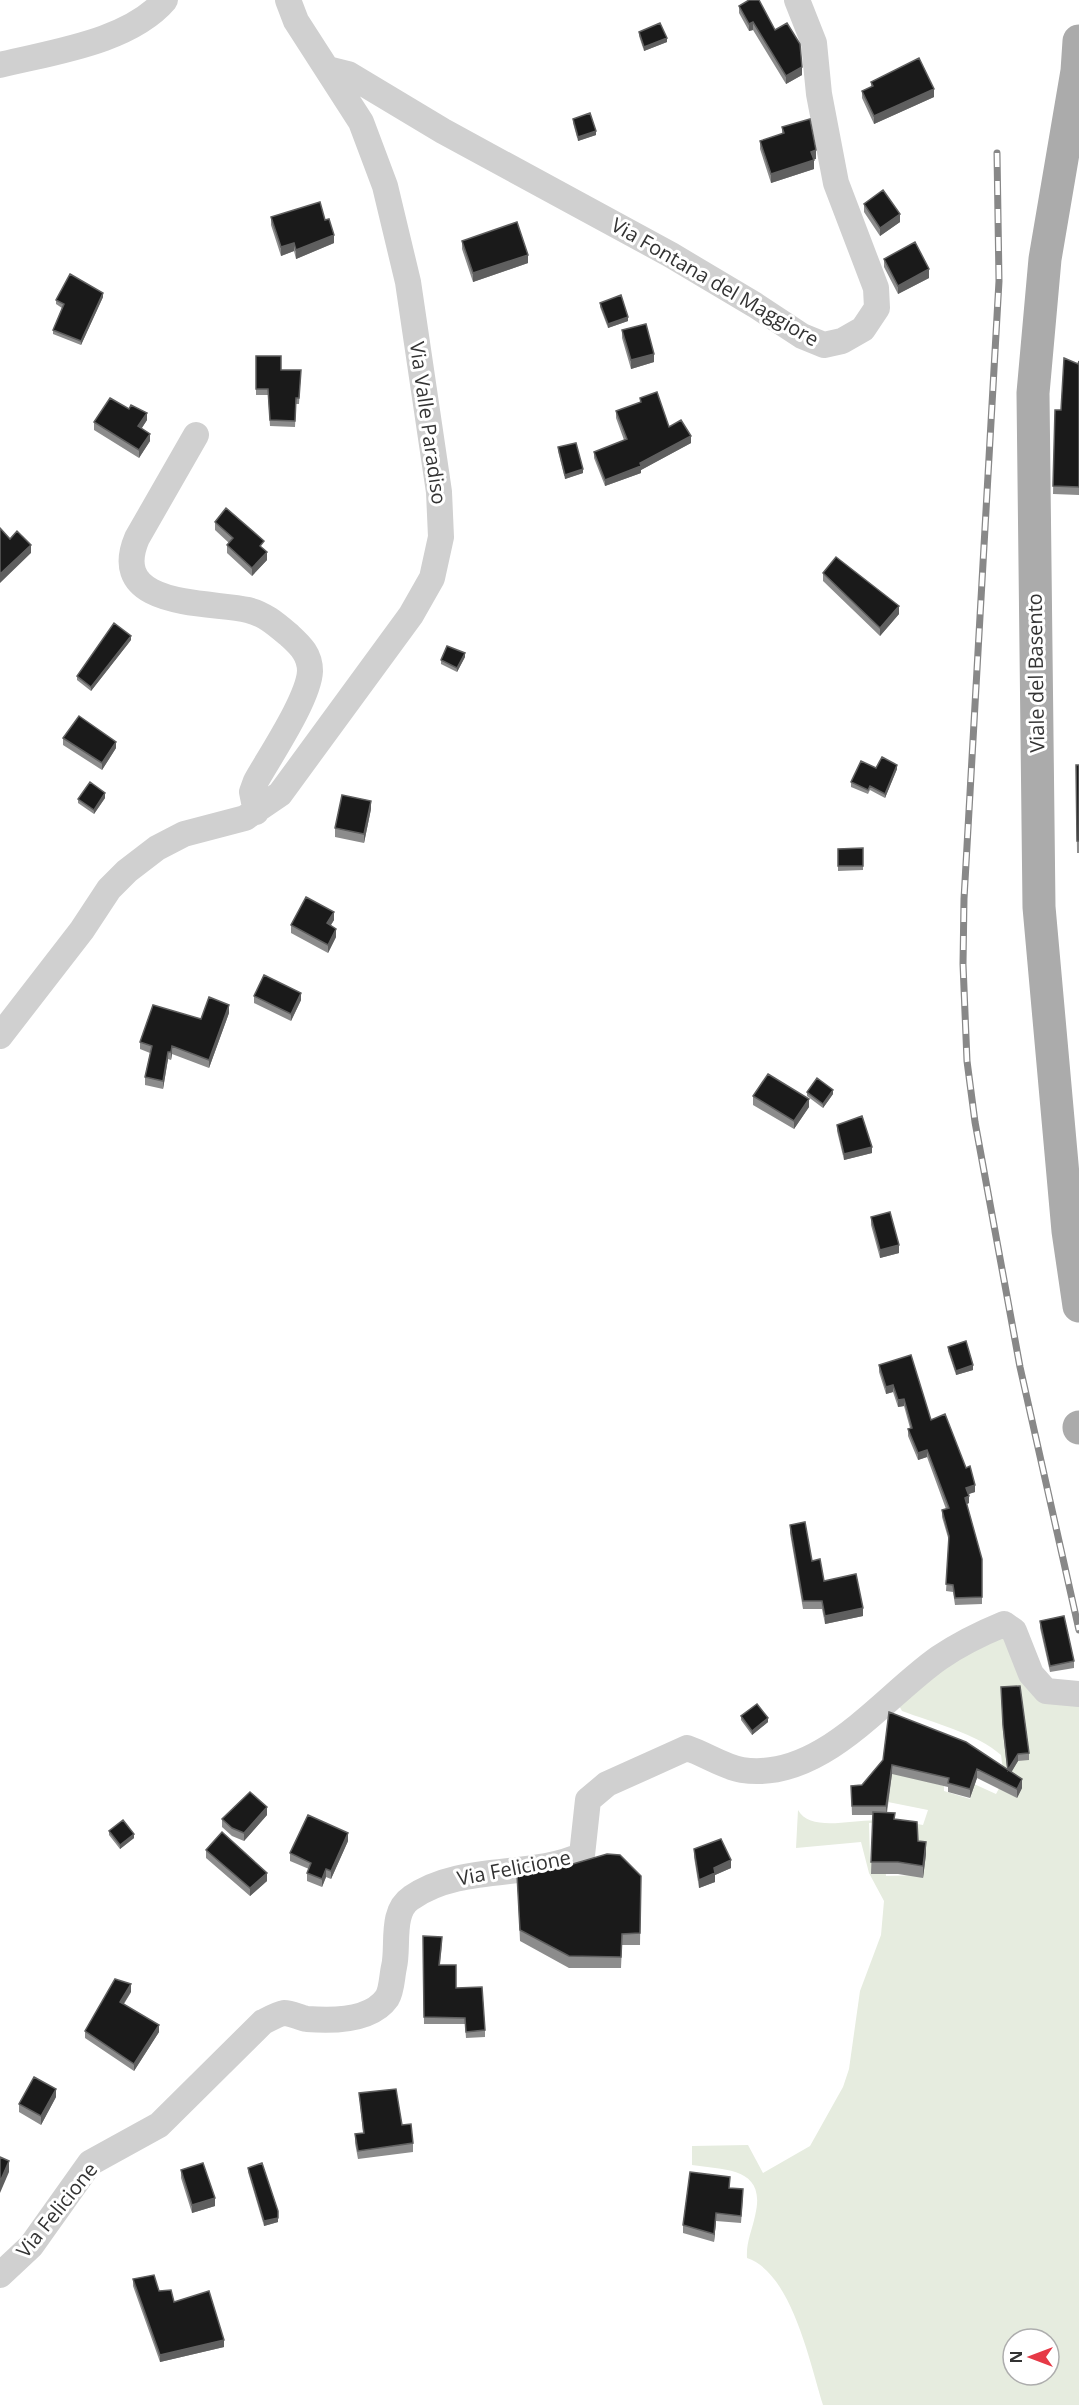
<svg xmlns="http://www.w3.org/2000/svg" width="1079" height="2405" font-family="'Open Sans',sans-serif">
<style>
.green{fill:#e6ecdf;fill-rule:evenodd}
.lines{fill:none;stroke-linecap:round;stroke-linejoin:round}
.minor{stroke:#d0d0d0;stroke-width:26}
.major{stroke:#ababab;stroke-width:33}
.rail-casing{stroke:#888;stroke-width:7}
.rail{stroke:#fff;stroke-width:4.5;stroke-dasharray:14;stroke-linecap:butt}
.wall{fill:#8c8c8c}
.shaded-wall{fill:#5f5f5f}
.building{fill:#1a1a1a;stroke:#5f5f5f;stroke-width:1.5}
.labels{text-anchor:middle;stroke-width:6;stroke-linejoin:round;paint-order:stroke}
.street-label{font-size:20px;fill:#333;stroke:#fff}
</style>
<rect width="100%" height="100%" fill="#fff"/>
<path class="green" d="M 1001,1627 L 1028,1680 L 1079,1700 L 1079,2405 L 823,2405 C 810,2364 792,2273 747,2258 C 746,2242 752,2231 755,2216 C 767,2168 727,2170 692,2165 L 692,2146 L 748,2145 L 763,2173 L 810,2146 L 843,2087 L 849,2069 L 860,1991 L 881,1935 L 884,1901 L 869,1873 L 861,1842 L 796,1848 L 798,1810 C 812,1836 866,1814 889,1822 L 869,1823 L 870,1861 L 885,1861 L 886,1876 L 922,1875 L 911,1823 L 923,1825 L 928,1810 L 888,1802 L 889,1782 L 881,1769 L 944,1786 L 944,1791 L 970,1799 L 974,1784 L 996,1794 L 1004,1779 L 1001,1755 C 978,1734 931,1722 902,1711 L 897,1702 ZM 1013,2339 L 1049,2339 L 1049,2375 L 1013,2375 Z"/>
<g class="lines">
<path class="minor" d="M 0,65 C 52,52 129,42 165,0
M 328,69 L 348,74 L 443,131 L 671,255 L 755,305 L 802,336 L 824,345 L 842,341 L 863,329 L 877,308 L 876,288 L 836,183 L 819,94 L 814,43 L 797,0
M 196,435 L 137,538 C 107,609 209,601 248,610 C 265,614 277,625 290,636 C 301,646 310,655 310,671 C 309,698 270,756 256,781 L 252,792 L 256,812
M 0,1036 L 82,930 L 109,889 L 127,871 L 157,848 L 184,834 L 245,818 L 280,794 L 411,615 L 432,578 L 441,537 L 439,492 L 408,282 L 385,186 L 361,122 L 296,21 L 288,0
M 0,2275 L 31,2246 L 90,2163 L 159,2125 L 263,2022 C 269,2019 278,2014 284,2013 C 292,2013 300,2018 307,2019 C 332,2021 371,2021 387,1998 C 392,1990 392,1975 394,1967 C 399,1946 390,1912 411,1898 C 461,1863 532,1879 582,1855 L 588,1800 L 607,1784 L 687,1748 C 705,1754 724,1767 742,1770 C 821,1782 882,1698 939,1658 C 958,1645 982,1633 1004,1624 L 1014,1631 L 1031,1674 L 1046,1691 L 1079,1694"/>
<path class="major" d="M 1079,41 L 1077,71 L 1045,259 L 1033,393 L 1039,907 L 1068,1231 L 1079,1306
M 1079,1427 L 1079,1428"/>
<g class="rail-casing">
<path id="rail" d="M 997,153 L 999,281 L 964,899 L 963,964 L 967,1061 L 975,1122 L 1020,1367 L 1079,1630"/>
</g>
<use href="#rail" class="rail"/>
</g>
<path class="wall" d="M 739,6 L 775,30 L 802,75 L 786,84 L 753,30 L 749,31 L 739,13 Z
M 639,32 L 667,42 L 644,51 L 639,36 Z
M 871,82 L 934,97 L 874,124 L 862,98 L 862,91 L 871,87 Z
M 573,119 L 596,135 L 578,141 L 573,123 Z
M 782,127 L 816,159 L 813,159 L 814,169 L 771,183 L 760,149 L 760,141 L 782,134 Z
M 864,204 L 900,222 L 880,236 L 864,212 Z
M 271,217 L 325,220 L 334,243 L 296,259 L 294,251 L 281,256 L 271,225 Z
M 462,241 L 528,263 L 473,282 L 462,249 Z
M 884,259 L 929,278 L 898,294 L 884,267 Z
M 103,297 L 81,345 L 53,334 L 53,330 L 62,308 L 56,304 L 56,300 Z
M 600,303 L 628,321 L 608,328 L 600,307 Z
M 622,330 L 654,362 L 631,369 L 622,338 Z
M 256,356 L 281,370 L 301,370 L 299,404 L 296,404 L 295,427 L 270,426 L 268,395 L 256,395 Z
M 1079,361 L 1079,495 L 1053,494 L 1055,410 L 1061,410 Z
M 640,398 L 669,427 L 691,443 L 641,470 L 641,473 L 605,486 L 594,458 L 594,452 L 624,440 L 616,418 L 616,411 L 640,403 Z
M 147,420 L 141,429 L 150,441 L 139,458 L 94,430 L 94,422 Z
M 558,447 L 583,473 L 565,479 L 558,451 Z
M 215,522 L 264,549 L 267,560 L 252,576 L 227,553 L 227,545 L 229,543 L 215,530 Z
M 823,573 L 899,614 L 880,636 L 823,581 Z
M 131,640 L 91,691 L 77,680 L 77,676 Z
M 465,657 L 457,672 L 441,664 L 441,660 Z
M 63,738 L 116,748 L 102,770 L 63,745 Z
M 1076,765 L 1079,765 L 1079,853 L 1077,853 Z
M 876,768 L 897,769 L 885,798 L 870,790 L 868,794 L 851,787 L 851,782 Z
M 105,798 L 94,814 L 78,803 L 78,799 Z
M 371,809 L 364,843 L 335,837 L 335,828 Z
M 863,848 L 863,870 L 838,871 L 838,849 Z
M 334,920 L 331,925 L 336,937 L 328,953 L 291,933 L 291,925 Z
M 254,996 L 301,1000 L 291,1021 L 254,1003 Z
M 229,1013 L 209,1068 L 172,1054 L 171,1060 L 168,1059 L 163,1089 L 145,1085 L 145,1077 L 150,1053 L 140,1049 L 140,1042 L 201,1019 Z
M 807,1092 L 833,1094 L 823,1108 L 807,1096 Z
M 753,1096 L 809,1107 L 794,1129 L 753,1105 Z
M 837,1125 L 872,1153 L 844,1160 L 837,1131 Z
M 871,1217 L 899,1253 L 880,1258 L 871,1225 Z
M 948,1347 L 973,1370 L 956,1375 L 948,1351 Z
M 879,1365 L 931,1420 L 975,1492 L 968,1494 L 969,1503 L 966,1504 L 982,1559 L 982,1604 L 955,1605 L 953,1592 L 946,1591 L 949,1541 L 942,1517 L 942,1510 L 946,1509 L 927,1457 L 918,1460 L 908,1436 L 908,1429 L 910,1428 L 904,1406 L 898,1407 L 893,1392 L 886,1394 L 879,1372 Z
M 790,1525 L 824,1581 L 863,1616 L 825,1624 L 822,1609 L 803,1609 L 790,1533 Z
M 1040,1621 L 1074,1661 L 1074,1668 L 1050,1672 L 1040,1628 Z
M 1001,1687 L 1029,1753 L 1029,1760 L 1018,1761 L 1011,1772 L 1022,1788 L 1017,1798 L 977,1778 L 970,1798 L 948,1792 L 948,1787 L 892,1774 L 887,1813 L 895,1819 L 918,1841 L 926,1854 L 923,1878 L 898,1874 L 871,1874 L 873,1815 L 852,1815 L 851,1786 L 862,1785 L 883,1760 L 1007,1769 L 1003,1732 Z
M 741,1716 L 768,1722 L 752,1735 L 741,1720 Z
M 267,1815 L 244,1841 L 232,1836 L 222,1827 L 222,1819 Z
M 109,1831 L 134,1838 L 120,1849 L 109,1835 Z
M 348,1841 L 331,1879 L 326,1877 L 322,1887 L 307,1881 L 307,1873 L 309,1869 L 290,1861 L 290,1853 Z
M 694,1849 L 731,1868 L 715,1875 L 715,1882 L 699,1888 L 694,1857 Z
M 206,1850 L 267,1881 L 250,1896 L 206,1858 Z
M 517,1874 L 641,1876 L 640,1945 L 622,1945 L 621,1968 L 569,1968 L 520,1941 Z
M 423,1936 L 442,1944 L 440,1965 L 485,2030 L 485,2037 L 466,2038 L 465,2024 L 424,2024 Z
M 131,1992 L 124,2004 L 159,2032 L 134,2071 L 85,2038 L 85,2031 Z
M 359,2093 L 402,2125 L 413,2143 L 413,2152 L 358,2159 L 355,2143 L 355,2134 L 363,2133 Z
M 56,2097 L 41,2125 L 19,2112 L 19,2104 Z
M 248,2168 L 278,2222 L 264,2226 L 248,2172 Z
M 181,2170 L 215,2206 L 192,2213 L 181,2178 Z
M 730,2188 L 743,2197 L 741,2223 L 716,2221 L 714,2242 L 683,2233 L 683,2225 Z
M 133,2279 L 159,2291 L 174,2302 L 224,2347 L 160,2362 L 133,2286 Z"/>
<path class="shaded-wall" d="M 753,22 L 753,30 L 749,31 L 749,24 Z
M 667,38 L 667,42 L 644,51 L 644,47 Z
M 802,67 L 802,75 L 786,84 L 786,76 Z
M 934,89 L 934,97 L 874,124 L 874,116 Z
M 596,131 L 596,135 L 578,141 L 578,137 Z
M 816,150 L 816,159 L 811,160 L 811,152 Z
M 814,160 L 814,169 L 771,183 L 771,174 Z
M 900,214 L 900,222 L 880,236 L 880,228 Z
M 334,235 L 334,243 L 296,259 L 296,250 Z
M 294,243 L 294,251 L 281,256 L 281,247 Z
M 528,255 L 528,263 L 473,282 L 473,273 Z
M 929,269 L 929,278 L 898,294 L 898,286 Z
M 103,293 L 103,297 L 81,345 L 81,341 Z
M 628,317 L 628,321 L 608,328 L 608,324 Z
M 654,354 L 654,362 L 631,369 L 631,360 Z
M 147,413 L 147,420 L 138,434 L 138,426 Z
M 150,434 L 150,441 L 139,458 L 139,450 Z
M 691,436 L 691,443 L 641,470 L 641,473 L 605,486 L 605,480 L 640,463 Z
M 583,469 L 583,473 L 565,479 L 565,475 Z
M 31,545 L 31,553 L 0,583 L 0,574 Z
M 267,552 L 267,560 L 252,576 L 252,568 Z
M 899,606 L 899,614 L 880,636 L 880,628 Z
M 131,636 L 131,640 L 91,691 L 91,687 Z
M 465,653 L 465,657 L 457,672 L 457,668 Z
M 116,742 L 116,748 L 102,770 L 102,763 Z
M 897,765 L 897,769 L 885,798 L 885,794 Z
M 105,793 L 105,798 L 94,814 L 94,810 Z
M 371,801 L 371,809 L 364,843 L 364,834 Z
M 334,912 L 334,920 L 327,931 L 327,923 Z
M 336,929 L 336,937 L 328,953 L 328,945 Z
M 301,993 L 301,1000 L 291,1021 L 291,1014 Z
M 229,1005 L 229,1013 L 209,1068 L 209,1060 Z
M 172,1046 L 172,1054 L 171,1060 L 171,1052 Z
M 168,1052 L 168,1059 L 163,1089 L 163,1081 Z
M 833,1090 L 833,1094 L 823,1108 L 823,1104 Z
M 809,1099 L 809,1107 L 794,1129 L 794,1121 Z
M 872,1147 L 872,1153 L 844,1160 L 844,1154 Z
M 899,1245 L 899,1253 L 880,1258 L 880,1250 Z
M 973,1365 L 973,1370 L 956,1375 L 956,1371 Z
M 893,1385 L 893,1392 L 886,1394 L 886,1387 Z
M 904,1399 L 904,1406 L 898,1407 L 898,1400 Z
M 927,1450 L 927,1457 L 918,1460 L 918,1453 Z
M 975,1485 L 975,1492 L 966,1495 L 966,1488 Z
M 969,1496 L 969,1503 L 965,1505 L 965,1498 Z
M 863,1608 L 863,1616 L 825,1624 L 825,1616 Z
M 768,1718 L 768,1722 L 752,1735 L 752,1731 Z
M 1018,1754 L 1018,1761 L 1008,1778 L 1008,1770 Z
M 892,1765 L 892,1774 L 886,1815 L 886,1806 Z
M 977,1769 L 977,1778 L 970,1798 L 970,1789 Z
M 1022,1779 L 1022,1788 L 1017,1798 L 1017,1789 Z
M 267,1807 L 267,1815 L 244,1841 L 244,1833 Z
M 348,1833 L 348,1841 L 331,1879 L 331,1871 Z
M 134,1834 L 134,1838 L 120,1849 L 120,1845 Z
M 926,1842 L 926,1854 L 923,1878 L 923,1866 Z
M 731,1860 L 731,1868 L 715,1875 L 715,1882 L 699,1888 L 699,1880 L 714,1868 Z
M 326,1869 L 326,1877 L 322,1887 L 322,1879 Z
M 267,1873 L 267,1881 L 250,1896 L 250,1888 Z
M 131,1984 L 131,1992 L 120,2009 L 120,2002 Z
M 159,2025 L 159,2032 L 134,2071 L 134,2064 Z
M 56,2089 L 56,2097 L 41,2125 L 41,2116 Z
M 9,2161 L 9,2172 L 0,2193 L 0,2182 Z
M 215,2198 L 215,2206 L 192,2213 L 192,2205 Z
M 716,2213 L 716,2221 L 714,2242 L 714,2234 Z
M 278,2218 L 278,2222 L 264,2226 L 264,2221 Z
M 224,2340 L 224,2347 L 160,2362 L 160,2355 Z"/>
<path class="building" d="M 749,0 L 759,0 L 775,30 L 787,23 L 800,44 L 802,67 L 786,76 L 753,22 L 749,24 L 739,6 Z
M 660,23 L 667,38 L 644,47 L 639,32 Z
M 919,58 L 934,89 L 874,116 L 862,91 L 873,86 L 871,82 Z
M 590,113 L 596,131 L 578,137 L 573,119 Z
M 810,119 L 816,150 L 811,152 L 814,160 L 771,174 L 760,141 L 784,133 L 782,127 Z
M 883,190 L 900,214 L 880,228 L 864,204 Z
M 320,202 L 325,220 L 329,219 L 334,235 L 296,250 L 294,243 L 281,247 L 271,217 Z
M 517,222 L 528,255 L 473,273 L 462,241 Z
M 915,242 L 929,269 L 898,286 L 884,259 Z
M 70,274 L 103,293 L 81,341 L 53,330 L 64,304 L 56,300 Z
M 621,295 L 628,317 L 608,324 L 600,303 Z
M 646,324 L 654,354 L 631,360 L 622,330 Z
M 256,356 L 281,356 L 281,370 L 301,370 L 299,398 L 296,398 L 295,421 L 270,420 L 268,389 L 256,389 Z
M 1064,358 L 1078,364 L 1079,361 L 1079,487 L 1053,486 L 1055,410 L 1061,410 Z
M 657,392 L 669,427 L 681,420 L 691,436 L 640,463 L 641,466 L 605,480 L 594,452 L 627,439 L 616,411 L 641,402 L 640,398 Z
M 110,398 L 129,409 L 131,405 L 147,413 L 138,426 L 150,434 L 139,450 L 94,422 Z
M 576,443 L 583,469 L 565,475 L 558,447 Z
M 226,508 L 264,541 L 260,546 L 267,552 L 252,568 L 227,545 L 233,538 L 215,522 Z
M 0,528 L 10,539 L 17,531 L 31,545 L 0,574 Z
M 836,557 L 899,606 L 880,628 L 823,573 Z
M 114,623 L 131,636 L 91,687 L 77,676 Z
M 447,646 L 465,653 L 457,668 L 441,660 Z
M 79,716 L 116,742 L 102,763 L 63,738 Z
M 882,757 L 897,765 L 885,794 L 870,786 L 868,790 L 851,782 L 861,761 L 876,768 Z
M 1076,765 L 1079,765 L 1079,841 L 1077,841 Z
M 90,782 L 105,793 L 94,810 L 78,799 Z
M 342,795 L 371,801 L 364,834 L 335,828 Z
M 863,848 L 863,866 L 838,866 L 838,849 Z
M 306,897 L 334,912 L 327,923 L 336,929 L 328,945 L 291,925 Z
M 264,975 L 301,993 L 291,1014 L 254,996 Z
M 209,997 L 229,1005 L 209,1060 L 172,1046 L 171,1052 L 168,1052 L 163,1081 L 145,1077 L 152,1046 L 140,1042 L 153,1005 L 201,1019 Z
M 768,1074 L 809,1099 L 794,1121 L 753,1096 Z
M 817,1078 L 833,1090 L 823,1104 L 807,1092 Z
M 862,1116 L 872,1147 L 844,1154 L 837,1125 Z
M 890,1212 L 899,1245 L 880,1250 L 871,1217 Z
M 966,1341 L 973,1365 L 956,1371 L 948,1347 Z
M 911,1355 L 931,1420 L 945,1414 L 966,1468 L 970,1466 L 975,1485 L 966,1488 L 969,1496 L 965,1498 L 982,1559 L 982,1597 L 955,1598 L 953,1585 L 946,1584 L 949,1536 L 942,1510 L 949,1508 L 927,1450 L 918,1453 L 908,1429 L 912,1428 L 904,1399 L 898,1400 L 893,1385 L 886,1387 L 879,1365 Z
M 805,1522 L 812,1561 L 820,1559 L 824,1581 L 856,1574 L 863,1608 L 825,1616 L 822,1601 L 803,1601 L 790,1525 Z
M 1064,1616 L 1074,1661 L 1050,1666 L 1040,1621 Z
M 1020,1686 L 1029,1753 L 1018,1754 L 1008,1770 L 1003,1725 L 1001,1687 Z
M 757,1704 L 768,1718 L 752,1731 L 741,1716 Z
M 889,1712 L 966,1742 L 1022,1779 L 1017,1789 L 977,1769 L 970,1789 L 948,1783 L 949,1778 L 892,1765 L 886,1806 L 852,1806 L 851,1786 L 862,1785 L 883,1760 Z
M 250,1792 L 267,1807 L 244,1833 L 232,1828 L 222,1819 Z
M 873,1812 L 895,1813 L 894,1819 L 917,1822 L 918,1841 L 926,1842 L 923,1866 L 898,1862 L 871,1862 Z
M 308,1815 L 348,1833 L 331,1871 L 326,1869 L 322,1879 L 307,1873 L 311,1863 L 290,1853 Z
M 123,1820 L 134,1834 L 120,1845 L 109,1831 Z
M 222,1832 L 267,1873 L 250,1888 L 206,1850 Z
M 721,1839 L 731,1860 L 714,1868 L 715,1873 L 699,1880 L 694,1849 Z
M 607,1854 L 620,1855 L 641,1876 L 640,1933 L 622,1934 L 621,1957 L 569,1956 L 520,1930 L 517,1874 L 566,1866 Z
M 423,1936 L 442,1937 L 439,1965 L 456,1965 L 456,1988 L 482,1987 L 485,2030 L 466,2032 L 465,2018 L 424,2017 Z
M 115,1979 L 131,1984 L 120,2002 L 159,2025 L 134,2064 L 85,2031 Z
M 34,2077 L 56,2089 L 41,2116 L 19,2104 Z
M 396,2089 L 402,2125 L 411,2124 L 413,2143 L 358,2151 L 355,2134 L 364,2133 L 359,2093 Z
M 0,2157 L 9,2161 L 0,2182 Z
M 203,2163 L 215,2198 L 192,2205 L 181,2170 Z
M 262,2163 L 278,2211 L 278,2218 L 264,2221 L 248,2168 Z
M 690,2172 L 730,2177 L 729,2188 L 743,2189 L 741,2216 L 716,2213 L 714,2234 L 683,2225 Z
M 154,2275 L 159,2291 L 171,2290 L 174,2302 L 209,2291 L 224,2340 L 160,2355 L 133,2279 Z"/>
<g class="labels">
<g class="street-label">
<text transform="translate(715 282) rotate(30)" y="7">Via Fontana del Maggiore</text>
<text transform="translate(428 423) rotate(82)" y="7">Via Valle Paradiso</text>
<text transform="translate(1036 673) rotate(-91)" y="7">Viale del Basento</text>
<text transform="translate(514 1868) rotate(-11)" y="7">Via Felicione</text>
<text transform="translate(57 2210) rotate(-51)" y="7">Via Felicione</text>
</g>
</g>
<g transform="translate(1031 2357) rotate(270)"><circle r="28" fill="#ffffff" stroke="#adadad" stroke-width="1.5"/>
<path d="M0-4.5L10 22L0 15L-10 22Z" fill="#e63946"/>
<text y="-9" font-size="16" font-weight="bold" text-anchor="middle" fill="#333333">N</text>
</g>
</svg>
